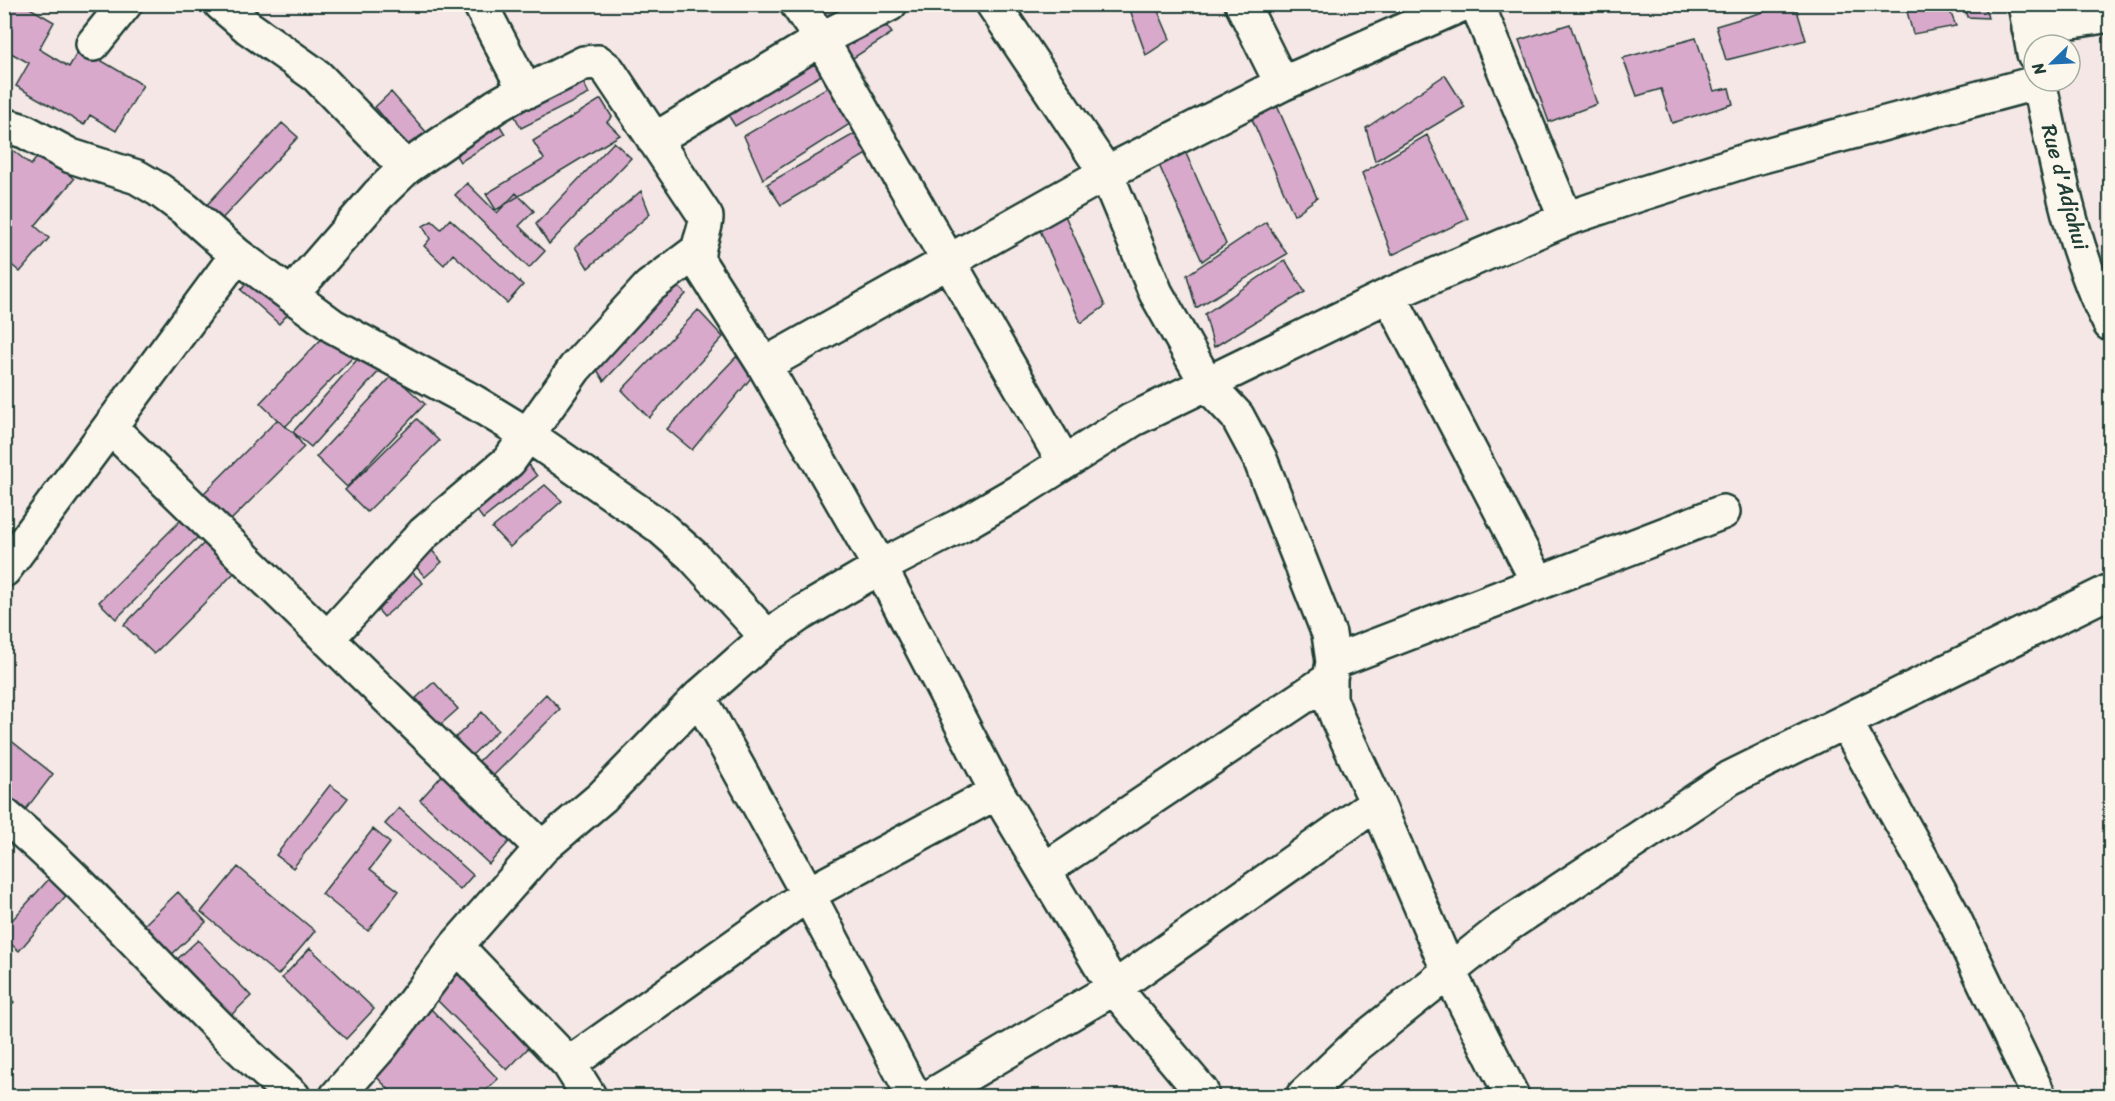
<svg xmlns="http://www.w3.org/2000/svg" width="2115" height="1101" font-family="Sriracha,sans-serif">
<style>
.building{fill:#d8a9cb;stroke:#1f3d34;stroke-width:1.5}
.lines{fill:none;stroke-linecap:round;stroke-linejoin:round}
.minor-casing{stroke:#1f3d34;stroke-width:38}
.minor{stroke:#fbf7ec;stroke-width:33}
.labels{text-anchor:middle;stroke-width:6;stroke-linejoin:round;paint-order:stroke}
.street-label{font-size:21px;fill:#1f3d34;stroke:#fbf7ec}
</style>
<rect width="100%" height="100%" fill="#f4e7e5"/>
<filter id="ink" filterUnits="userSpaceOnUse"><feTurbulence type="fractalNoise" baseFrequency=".0167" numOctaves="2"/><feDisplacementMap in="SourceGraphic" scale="12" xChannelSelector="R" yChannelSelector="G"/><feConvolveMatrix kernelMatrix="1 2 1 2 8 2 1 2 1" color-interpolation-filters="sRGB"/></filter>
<g filter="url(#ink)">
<path class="building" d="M 4,4 L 23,4 L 54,22 L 39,49 L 69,67 L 80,48 L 143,85 L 116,131 L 90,115 L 84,125 L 16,86 L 29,63 L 4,49 Z
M 806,4 L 857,4 L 820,26 Z
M 1128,4 L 1155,4 L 1170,39 L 1146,55 Z
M 1790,4 L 1795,4 L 1806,40 L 1726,60 L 1716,26 Z
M 1905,4 L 1947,4 L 1956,26 L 1913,34 Z
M 1964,4 L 1984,4 L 1988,18 L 1967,17 Z
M 882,20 L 892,33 L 850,60 L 836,38 Z
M 1570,24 L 1597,104 L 1549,122 L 1519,40 Z
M 1696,38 L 1714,91 L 1729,88 L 1733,104 L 1672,123 L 1661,89 L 1637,96 L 1623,58 Z
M 816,51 L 825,73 L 735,126 L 722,105 Z
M 577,70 L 589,94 L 521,128 L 509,105 Z
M 1445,75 L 1465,107 L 1375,161 L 1366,128 Z
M 838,81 L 853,122 L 763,179 L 744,136 Z
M 391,92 L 427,133 L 410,148 L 375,107 Z
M 1272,94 L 1317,198 L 1294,215 L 1248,110 Z
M 601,99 L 612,117 L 607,122 L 620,135 L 496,210 L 486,194 L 544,159 L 533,141 Z
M 494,116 L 505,134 L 460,162 L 449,144 Z
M 282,123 L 298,137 L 220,221 L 205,207 Z
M 861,130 L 870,152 L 781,205 L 767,184 Z
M 1427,135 L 1468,219 L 1392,255 L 1362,173 Z
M 1180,140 L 1226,244 L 1202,261 L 1155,156 Z
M 614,142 L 631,158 L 549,244 L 536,224 Z
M 4,143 L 31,165 L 42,151 L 74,179 L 35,226 L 49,238 L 20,272 L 7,261 L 4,265 Z
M 467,183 L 497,213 L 516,193 L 534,211 L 519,226 L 545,251 L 529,268 L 455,195 Z
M 641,191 L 650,214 L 588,268 L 575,247 Z
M 1059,202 L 1105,306 L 1081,323 L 1035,219 Z
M 450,219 L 523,285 L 507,303 L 453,254 L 444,265 L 424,246 L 430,239 L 423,226 L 432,221 L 441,229 Z
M 1266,222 L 1287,254 L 1196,308 L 1187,275 Z
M 1285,260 L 1305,292 L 1214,347 L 1205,314 Z
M 255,273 L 294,307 L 279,324 L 241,290 Z
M 669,278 L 686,294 L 604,381 L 591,360 Z
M 698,310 L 723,337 L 649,418 L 622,390 Z
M 331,329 L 356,354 L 285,427 L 260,403 Z
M 363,353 L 381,369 L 311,447 L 293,432 Z
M 736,357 L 756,372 L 692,450 L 667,429 Z
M 393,375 L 425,404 L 347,487 L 316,457 Z
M 417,419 L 439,441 L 367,512 L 345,490 Z
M 277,420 L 293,432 L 304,447 L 227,524 L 200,497 Z
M 523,457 L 537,476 L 483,519 L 469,500 Z
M 545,485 L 562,501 L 510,547 L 492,528 Z
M 183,518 L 200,535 L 116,619 L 99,602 Z
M 422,539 L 442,562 L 425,577 L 405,554 Z
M 207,540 L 237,570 L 154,654 L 124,625 Z
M 409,569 L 423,583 L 384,617 L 371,602 Z
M 434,682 L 458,709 L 440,725 L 416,698 Z
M 546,694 L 560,709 L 492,777 L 478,762 Z
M 482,712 L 498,730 L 471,756 L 454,739 Z
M 4,735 L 53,774 L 23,813 L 4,798 Z
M 447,770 L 516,834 L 489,864 L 420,800 Z
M 330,785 L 348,798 L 293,868 L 276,855 Z
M 399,808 L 473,875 L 460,890 L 385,824 Z
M 373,829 L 390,843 L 370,869 L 399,891 L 368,931 L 322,894 Z
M 238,867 L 315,931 L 278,975 L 201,912 Z
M 57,870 L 75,885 L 19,951 L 4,938 L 4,929 Z
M 178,892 L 206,922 L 167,959 L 139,930 Z
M 198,940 L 251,996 L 224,1022 L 171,965 Z
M 310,948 L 374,1009 L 346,1039 L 282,978 Z
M 462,966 L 537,1039 L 507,1070 L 433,996 Z
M 4,993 L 14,1002 L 4,1013 Z
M 431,1009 L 498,1079 L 479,1096 L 395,1096 L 369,1069 Z"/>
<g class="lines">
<g class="minor-casing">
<path id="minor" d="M 221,4 L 249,28 L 317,76 L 406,168
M 797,4 L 821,39 L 1064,462
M 993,4 L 1106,173 L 1156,293 L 1207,384 L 1237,416 L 1260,459 L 1329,634 L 1333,662 L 1330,679 L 1330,699 L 1339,722 L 1377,803 L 1449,972 L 1512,1096
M 1242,4 L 1282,84
M 1477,4 L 1566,219
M 2025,4 L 2034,54
M 2029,28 L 2110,15
M 93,44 L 125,4
M 2039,81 C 2057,163 2071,249 2110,324
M 521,88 L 528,91 L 584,63 L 598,62 L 608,70 L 706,217 C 706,232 696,245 698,261 L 764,365 L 880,567 L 997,792 L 1114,988 L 1201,1091
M 4,125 L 24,131 L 71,156 L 137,177 L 159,190 L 186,210 L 237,255 L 333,326 L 474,402 L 528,435 L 659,526 L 693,556 L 767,637
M 654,140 L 821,39 L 890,4
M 292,294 L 378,195 L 406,168 L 496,106 L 517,94 L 521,88 L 518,77 L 480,4
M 1389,295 L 1538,582
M 764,365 L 1106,173 L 1282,84 L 1463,4
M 110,427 L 542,848
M 4,570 L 237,255
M 327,639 L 424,533 L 509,461 L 575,368 L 649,287 L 697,251
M 1333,662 L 1723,512
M 699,697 L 808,894 L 914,1096
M 1846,723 L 1950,910 L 2039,1096
M 4,815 C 86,883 153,963 229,1037 C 250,1058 272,1077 293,1096
M 1044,870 L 1330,679
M 456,946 L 569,1064 L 589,1096
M 569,1064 L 808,894 L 997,792
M 337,1096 L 381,1046 L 456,946 L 542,848 L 602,797 L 699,697 L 767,637 L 800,614 L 880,567 L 961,525 L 1018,492 L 1132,420 L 1389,295 L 1566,219 L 1631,197 L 1751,159 L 2039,82
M 931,1096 L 1114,988 L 1377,803
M 1303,1096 L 1358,1044 L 1503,928 L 1730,778 L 2110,591"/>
</g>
<use href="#minor" class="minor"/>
</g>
</g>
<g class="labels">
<g class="street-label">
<text transform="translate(2065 187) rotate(75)" y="7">Rue d'Adjahui</text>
</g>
</g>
<rect width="2115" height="1101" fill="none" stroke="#fbf7ec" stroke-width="24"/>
<rect x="12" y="12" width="2091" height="1077" fill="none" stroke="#1f3d34" stroke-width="2" filter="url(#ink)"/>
<g transform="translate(2052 63) rotate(246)"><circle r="28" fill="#fbf7ec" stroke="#a3ada2" stroke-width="1.5"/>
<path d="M0-4.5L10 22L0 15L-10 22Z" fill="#1f6fb2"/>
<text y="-9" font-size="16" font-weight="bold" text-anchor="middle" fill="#1f3d34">N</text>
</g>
</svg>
